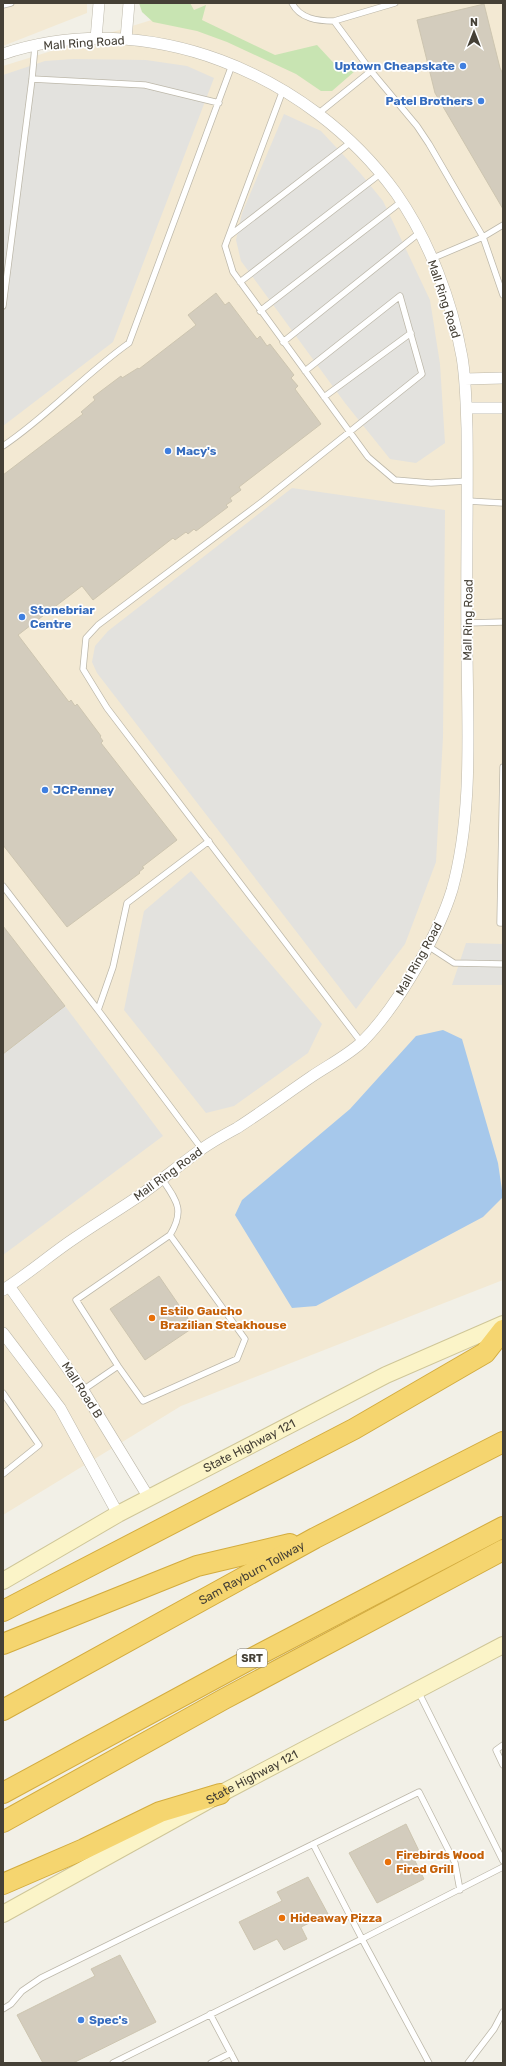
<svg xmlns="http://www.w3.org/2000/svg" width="506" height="2066" font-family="Rubik,sans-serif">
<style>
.commercial{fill:#f3e9d3}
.green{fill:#c8e4b2}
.parking{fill:#e3e2de}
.water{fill:#a6c8eb}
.building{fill:#d3ccbd;stroke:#cdc5b0}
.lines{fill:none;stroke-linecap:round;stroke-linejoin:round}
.lane-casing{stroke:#bdb8aa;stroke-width:7}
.street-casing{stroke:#bdb8aa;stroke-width:12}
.secondary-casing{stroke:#cfc698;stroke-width:18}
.highway-casing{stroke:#d3ac3f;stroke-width:22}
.lane{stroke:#fff;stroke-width:5.5}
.street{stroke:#fff;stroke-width:11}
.secondary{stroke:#fbf4c8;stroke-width:16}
.highway{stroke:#f5d56f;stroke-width:20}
.shop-dot{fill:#3f7fe0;stroke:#fff;stroke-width:1.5}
.food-dot{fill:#e8710a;stroke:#fff;stroke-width:1.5}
.labels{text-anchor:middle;stroke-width:3.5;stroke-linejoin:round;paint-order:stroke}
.shield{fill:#fff;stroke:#7d7972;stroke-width:1}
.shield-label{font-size:11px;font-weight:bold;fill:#454036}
.street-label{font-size:12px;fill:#454036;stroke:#fff}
.shop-label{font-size:12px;font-weight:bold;fill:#366cbe;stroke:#fff;text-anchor:start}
.food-label{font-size:12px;font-weight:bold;fill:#c56008;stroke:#fff;text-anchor:start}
</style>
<rect width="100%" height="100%" fill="#f2f0e7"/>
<path class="commercial" d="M 3,3 L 87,3 L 87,13 L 3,46 Z
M 159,3 L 503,3 L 503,1280 L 181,1406 L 3,1515 L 3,66 L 158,18 Z"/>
<path class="green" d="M 139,3 L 190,3 L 194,10 L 206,5 L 202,20 L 275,55 L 317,45 L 343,73 L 352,64 L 355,71 L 332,91 L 321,91 L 296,74 L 227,42 L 197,31 L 153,22 L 142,12 Z"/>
<path class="parking" d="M 73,59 L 146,60 L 187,66 L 214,78 L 113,342 L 3,426 L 3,75 L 45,61 Z
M 284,114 L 321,131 L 361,174 L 383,201 L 430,300 L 440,364 L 445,443 L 416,463 L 390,459 L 345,403 L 241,261 L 236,240 L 242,213 Z
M 292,488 L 445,510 L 443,737 L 436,862 L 405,944 L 356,1009 L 97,673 L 92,662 L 95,646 L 108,631 Z
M 191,871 L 322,1024 L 308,1053 L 234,1106 L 206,1113 L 124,1010 L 144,911 Z
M 466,943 L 503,944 L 503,985 L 452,985 Z
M 65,1006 L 163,1136 L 3,1255 L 3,1054 Z"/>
<path class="water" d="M 443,1030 L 462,1039 L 498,1163 L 503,1197 L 483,1217 L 316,1306 L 292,1308 L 235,1215 L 242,1200 L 350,1109 L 416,1036 Z"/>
<path class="building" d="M 484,4 L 500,68 L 503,74 L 503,209 L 435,93 L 417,20 Z
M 216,293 L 225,305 L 229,302 L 257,339 L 260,336 L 267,346 L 270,344 L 294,375 L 291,378 L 298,386 L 295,389 L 321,424 L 239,487 L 241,490 L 230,498 L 232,501 L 226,505 L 228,507 L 196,531 L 194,529 L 188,534 L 186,532 L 175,540 L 173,538 L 93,600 L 82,586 L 18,635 L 69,702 L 71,700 L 75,706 L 77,704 L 101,736 L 100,737 L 103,741 L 101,743 L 177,840 L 142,867 L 144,868 L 139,872 L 140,873 L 67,927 L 3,845 L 3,475 L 83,414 L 81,412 L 95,400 L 93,397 L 121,376 L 122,378 L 138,368 L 139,369 L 196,325 L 188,315 Z
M 3,926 L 65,1006 L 3,1054 Z
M 159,1276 L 194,1327 L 145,1360 L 110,1309 Z
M 406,1824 L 420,1853 L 413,1857 L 424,1879 L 377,1903 L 349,1853 Z
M 308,1877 L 328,1914 L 301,1927 L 307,1939 L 284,1950 L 277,1939 L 254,1950 L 239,1922 L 282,1901 L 277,1892 Z
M 120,1955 L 156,2022 L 73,2063 L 43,2063 L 17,2015 L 95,1976 L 91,1969 Z"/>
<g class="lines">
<g class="lane-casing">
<path id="lane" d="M 292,3 C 300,19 318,21 334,21
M 3,5 L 11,3
M 371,71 L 334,21 L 395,3
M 32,79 L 145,85 L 219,103
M 283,90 L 225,246 L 233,272 L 368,457 L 395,480 L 431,483 L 468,481
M 319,113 L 371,71 L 417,126 L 429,144 L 483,237 L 503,225
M 229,236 L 351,142
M 431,259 L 483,237 L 503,295
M 240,282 L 380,174
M 3,306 L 32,79 L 35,46
M 260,311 L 401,202
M 283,342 L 419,233
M 305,371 L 400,296 L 422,374 L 263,501 L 98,625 L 86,638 L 83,669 L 107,708 L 361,1042
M 324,397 L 411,333
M 3,446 C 48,416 85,374 129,343 L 232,65
M 468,501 L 503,503
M 467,623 L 503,622
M 503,767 L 500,923 L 503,923
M 3,886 L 98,1010
M 428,946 L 454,963 L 503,964
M 202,1149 L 98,1010 L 113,967 L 127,903 L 209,841
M 118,1366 L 76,1300 L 170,1235 C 185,1210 177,1201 162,1179
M 83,1390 L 118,1366 L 143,1401 L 237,1359 L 245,1339 L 170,1235
M 3,1393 L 39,1445 L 3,1474
M 418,1691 L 503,1861
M 503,1745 L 496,1750 L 503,1765
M 3,2009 L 11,2004 L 22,1991 L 41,1978 L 419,1792 L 455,1863 L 460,1890
M 210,2014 L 236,2063
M 113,2063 L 362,1939 L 313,1844
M 211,2063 L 231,2053
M 429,2063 L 362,1939 L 503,1867
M 468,2063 L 494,2029 L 503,2012"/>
</g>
<g class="street-casing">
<path id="street" d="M 96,39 L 99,3
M 126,39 L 129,3
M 3,54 C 147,6 309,73 396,193 C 429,240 452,301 462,357 C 466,381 466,405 467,428 C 468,499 466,571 467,642 C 467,724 474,810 452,890 C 444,916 432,940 419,963 C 403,991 385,1019 362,1042 C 347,1056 327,1066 311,1077 C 286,1094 262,1112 237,1128 C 224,1135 211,1142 199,1151 C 180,1165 161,1180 142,1194 C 120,1209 97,1223 75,1238 C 51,1254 28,1274 3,1290
M 465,379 L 503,378
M 467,408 L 503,408
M 9,1286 L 83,1390 L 149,1498
M 3,1333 L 60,1408 L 118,1514"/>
</g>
<g class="secondary-casing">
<g id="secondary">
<path id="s1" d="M 3,1581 L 118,1514 L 386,1375 L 503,1324"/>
<path id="s2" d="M 3,1914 L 220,1794 L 503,1645"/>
</g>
</g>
<g class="highway-casing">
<g id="highway">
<path d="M 3,1611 L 354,1429 L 485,1353 L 503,1330"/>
<path d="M 3,1644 L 197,1566 L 290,1544"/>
<path id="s3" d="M 3,1710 L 315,1538 L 503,1442"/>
<path d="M 3,1793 L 243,1663 L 503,1527"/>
<path d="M 3,1822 L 224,1699 L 503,1550"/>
<path d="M 3,1884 L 84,1849 L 160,1812 L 220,1794"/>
</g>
</g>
<use href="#lane" class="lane"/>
<use href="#street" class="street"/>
<use href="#secondary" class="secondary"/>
<use href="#highway" class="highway"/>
</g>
<g class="shop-dot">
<circle cx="463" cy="66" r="4"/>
<circle cx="481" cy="101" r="4"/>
<circle cx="168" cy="451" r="4"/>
<circle cx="22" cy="617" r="4"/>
<circle cx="45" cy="790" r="4"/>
<circle cx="81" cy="2020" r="4"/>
</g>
<g class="food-dot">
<circle cx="152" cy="1318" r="4"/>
<circle cx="388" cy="1862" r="4"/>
<circle cx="282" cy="1918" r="4"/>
</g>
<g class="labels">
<rect class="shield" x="237" y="1649" width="30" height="18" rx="3"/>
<g class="shield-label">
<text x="252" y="1662">SRT</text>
</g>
<g class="street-label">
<text transform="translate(84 43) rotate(-4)" y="4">Mall Ring Road</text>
<text transform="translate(444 299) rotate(72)" y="4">Mall Ring Road</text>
<text transform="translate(468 620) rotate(-89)" y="4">Mall Ring Road</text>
<text transform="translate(419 959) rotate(-61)" y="4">Mall Ring Road</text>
<text transform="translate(168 1174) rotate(-36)" y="4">Mall Ring Road</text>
<text transform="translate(82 1390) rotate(57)" y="4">Mall Road B</text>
<text dy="4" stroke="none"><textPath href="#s1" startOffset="281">State Highway 121</textPath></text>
<text dy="4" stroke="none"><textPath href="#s3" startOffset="284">Sam Rayburn Tollway</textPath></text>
<text dy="4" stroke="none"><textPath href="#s2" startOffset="284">State Highway 121</textPath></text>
</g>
<g class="shop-label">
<text x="455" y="70" text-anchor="end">Uptown Cheapskate</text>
<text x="473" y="105" text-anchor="end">Patel Brothers</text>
<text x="176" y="455">Macy's</text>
<text x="30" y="614">Stonebriar<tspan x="30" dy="14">Centre</tspan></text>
<text x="53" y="794">JCPenney</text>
<text x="89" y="2024">Spec's</text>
</g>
<g class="food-label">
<text x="160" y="1315">Estilo Gaucho<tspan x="160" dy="14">Brazilian Steakhouse</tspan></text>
<text x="396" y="1859">Firebirds Wood<tspan x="396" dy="14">Fired Grill</tspan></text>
<text x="290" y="1922">Hideaway Pizza</text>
</g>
</g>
<rect width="506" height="2066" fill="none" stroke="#454036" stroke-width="8"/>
<g transform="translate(474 32)" stroke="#ffffff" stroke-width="3" paint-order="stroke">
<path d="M0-3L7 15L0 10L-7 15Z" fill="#454036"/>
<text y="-6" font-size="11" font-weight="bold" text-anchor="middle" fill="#454036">N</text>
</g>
</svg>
